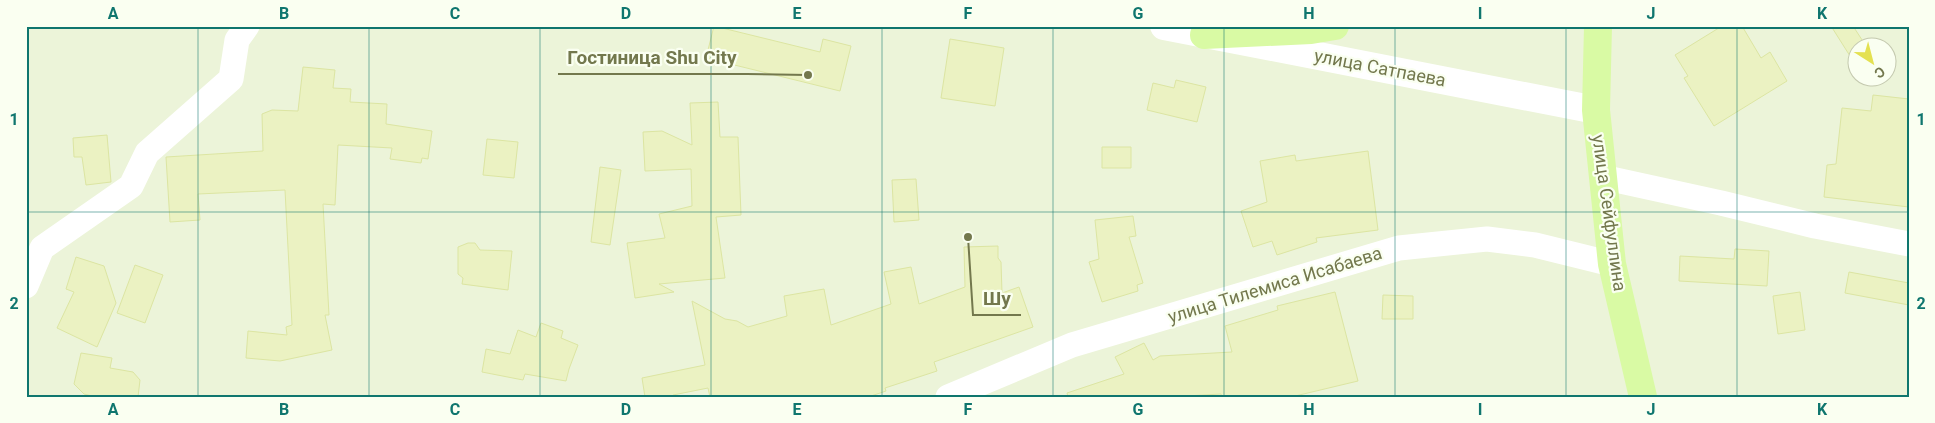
<svg xmlns="http://www.w3.org/2000/svg" width="1935" height="423" font-family="Roboto,sans-serif">
<style>
.residential{fill:#ecf4d9;fill-rule:evenodd}
.building{fill:#ebf2c2;stroke:#dce5a2}
.lines{fill:none;stroke-linecap:round;stroke-linejoin:round}
.minor{stroke:#fff;stroke-width:25}
.tertiary{stroke:#fff;stroke-width:28}
.primary{stroke:#d9faa4;stroke-width:28}
.grid{fill:none;stroke:#0f766e;stroke-width:1;stroke-opacity:0.55}
.labels{text-anchor:middle;stroke-width:4.5;stroke-linejoin:round;paint-order:stroke}
.street-label{font-size:18px;fill:#73784d;stroke:#fafff1}
.leader{fill:none;stroke:#73784d;stroke-width:2}
.callout-dot{fill:#73784d;stroke:#fafff1;stroke-width:2}
.callout-label{font-size:19px;text-anchor:middle;font-weight:bold;fill:#73784d;stroke:#fafff1;stroke-width:4.5;stroke-linejoin:round;paint-order:stroke}
.neatline{fill:none;stroke:#0f766e;stroke-width:2}
.grid-label{font-size:16px;text-anchor:middle;font-weight:bold;fill:#0f766e}
</style>
<rect width="100%" height="100%" fill="#f6fdea"/>
<path class="residential" d="M 26,26 L 1909,26 L 1909,397 L 26,397 ZM 1858,48 L 1888,48 L 1888,78 L 1858,78 Z"/>
<path class="building" d="M 714,26 L 820,52 L 823,39 L 851,46 L 840,91 L 706,58 Z
M 1722,26 L 1742,26 L 1761,58 L 1770,52 L 1787,81 L 1714,126 L 1684,78 L 1688,76 L 1675,55 Z
M 1831,26 L 1853,26 L 1866,46 L 1858,48 L 1858,51 L 1850,56 Z
M 950,39 L 1004,48 L 995,106 L 941,98 Z
M 303,67 L 335,70 L 333,88 L 351,89 L 350,102 L 387,104 L 386,124 L 432,131 L 428,159 L 422,158 L 421,163 L 390,159 L 392,148 L 338,145 L 335,205 L 323,204 L 329,315 L 325,315 L 332,350 L 280,361 L 246,358 L 248,331 L 287,335 L 286,327 L 292,325 L 285,190 L 198,194 L 200,220 L 170,222 L 166,157 L 263,151 L 262,114 L 272,110 L 298,111 Z
M 1176,80 L 1206,87 L 1197,122 L 1147,110 L 1153,83 L 1174,88 Z
M 1873,95 L 1909,99 L 1909,207 L 1824,197 L 1827,165 L 1836,164 L 1842,108 L 1871,111 Z
M 718,102 L 720,137 L 738,137 L 741,215 L 716,217 L 725,278 L 659,284 L 674,292 L 635,298 L 627,243 L 665,238 L 659,214 L 692,206 L 691,169 L 645,171 L 643,132 L 662,131 L 692,145 L 690,103 Z
M 107,135 L 111,182 L 86,185 L 82,157 L 74,157 L 73,138 Z
M 487,139 L 518,142 L 514,178 L 483,175 Z
M 1102,147 L 1131,147 L 1131,168 L 1102,168 Z
M 1368,151 L 1378,230 L 1316,238 L 1317,242 L 1277,255 L 1272,241 L 1253,247 L 1241,211 L 1267,202 L 1260,161 L 1295,155 L 1296,161 Z
M 600,167 L 621,170 L 610,245 L 591,242 Z
M 916,179 L 919,220 L 894,222 L 892,180 Z
M 1133,216 L 1136,236 L 1129,237 L 1143,283 L 1137,285 L 1138,291 L 1102,302 L 1089,262 L 1099,259 L 1095,220 Z
M 468,243 L 475,243 L 480,250 L 512,251 L 508,290 L 462,284 L 463,278 L 458,274 L 458,247 Z
M 998,246 L 998,258 L 1001,262 L 1002,293 L 1019,287 L 1033,327 L 934,362 L 937,371 L 885,388 L 886,391 L 868,397 L 710,397 L 708,388 L 673,395 L 673,397 L 645,397 L 642,378 L 705,365 L 692,301 L 725,319 L 737,321 L 748,327 L 787,316 L 784,296 L 824,289 L 831,325 L 891,304 L 884,272 L 911,267 L 919,304 L 965,287 L 964,247 Z
M 1735,249 L 1769,251 L 1767,286 L 1679,281 L 1680,256 L 1734,259 Z
M 76,257 L 104,266 L 116,303 L 97,347 L 57,328 L 74,292 L 66,289 Z
M 135,265 L 163,275 L 145,323 L 117,313 Z
M 1849,272 L 1909,283 L 1909,305 L 1845,293 Z
M 1335,292 L 1358,381 L 1291,397 L 1222,397 L 1221,394 L 1169,397 L 1068,397 L 1067,393 L 1124,374 L 1115,357 L 1144,343 L 1153,360 L 1160,356 L 1232,352 L 1225,326 L 1278,310 L 1277,306 Z
M 1800,292 L 1805,330 L 1778,334 L 1773,296 Z
M 1383,295 L 1413,296 L 1413,319 L 1382,319 Z
M 541,323 L 563,331 L 561,338 L 578,345 L 569,369 L 566,381 L 525,374 L 523,380 L 482,372 L 486,349 L 510,354 L 518,330 L 536,337 Z
M 81,353 L 112,358 L 110,368 L 133,372 L 140,380 L 138,397 L 96,397 L 84,394 L 74,384 Z"/>
<g class="lines">
<path class="minor" d="M 1602,177 L 1721,203 L 1815,226 L 1909,244
M 26,286 L 42,248 L 131,186 L 147,153 L 231,79 L 237,40 L 247,26
M 948,397 L 1072,345 L 1399,248 L 1487,239 L 1535,245 L 1612,264"/>
<path class="tertiary" d="M 1164,26 L 1596,110"/>
<path class="primary" d="M 1598,26 L 1596,110 L 1612,264 L 1643,397
M 1204,35 L 1311,30 L 1335,26"/>
</g>
<path class="grid" d="M 198,26 L 198,397M 369,26 L 369,397M 540,26 L 540,397M 711,26 L 711,397M 882,26 L 882,397M 1053,26 L 1053,397M 1224,26 L 1224,397M 1395,26 L 1395,397M 1566,26 L 1566,397M 1737,26 L 1737,397M 26,212 L 1909,212"/>
<g class="labels">
<g class="street-label">
<text transform="translate(1380 68) rotate(11)" y="6">улица Сатпаева</text>
<text transform="translate(1609 213) rotate(82)" y="6">улица Сейфуллина</text>
<text transform="translate(1275 285) rotate(-17)" y="6">улица Тилемиса Исабаева</text>
</g>
</g>
<path class="leader" d="M808 75L747 74H558M968 237L973 315H1021"/>
<g class="callout-dot">
<circle cx="808" cy="75" r="5"/>
<circle cx="968" cy="237" r="5"/>
</g>
<g class="callout-label">
<text x="652" y="64">Гостиница Shu City</text>
<text x="997" y="305">Шу</text>
</g>
<rect width="1935" height="423" fill="none" stroke="#fafff1" stroke-width="55"/>
<g transform="translate(1872 62) rotate(144)"><circle r="24" fill="#fafff1" stroke="#c4c9af"/>
<path d="M0-4L9 19L0 12L-9 19Z" fill="#e4e151"/>
<text y="-8" font-size="14" font-weight="bold" text-anchor="middle" fill="#73784d">С</text>
</g>
<rect x="28" y="28" width="1880" height="368" class="neatline"/>
<g class="grid-label">
<text x="113" y="19">A</text>
<text x="284" y="19">B</text>
<text x="455" y="19">C</text>
<text x="626" y="19">D</text>
<text x="797" y="19">E</text>
<text x="968" y="19">F</text>
<text x="1138" y="19">G</text>
<text x="1309" y="19">H</text>
<text x="1480" y="19">I</text>
<text x="1651" y="19">J</text>
<text x="1822" y="19">K</text>
<text x="14" y="125">1</text>
<text x="1921" y="125">1</text>
<text x="14" y="309">2</text>
<text x="1921" y="309">2</text>
<text x="113" y="415">A</text>
<text x="284" y="415">B</text>
<text x="455" y="415">C</text>
<text x="626" y="415">D</text>
<text x="797" y="415">E</text>
<text x="968" y="415">F</text>
<text x="1138" y="415">G</text>
<text x="1309" y="415">H</text>
<text x="1480" y="415">I</text>
<text x="1651" y="415">J</text>
<text x="1822" y="415">K</text>
</g>
</svg>
